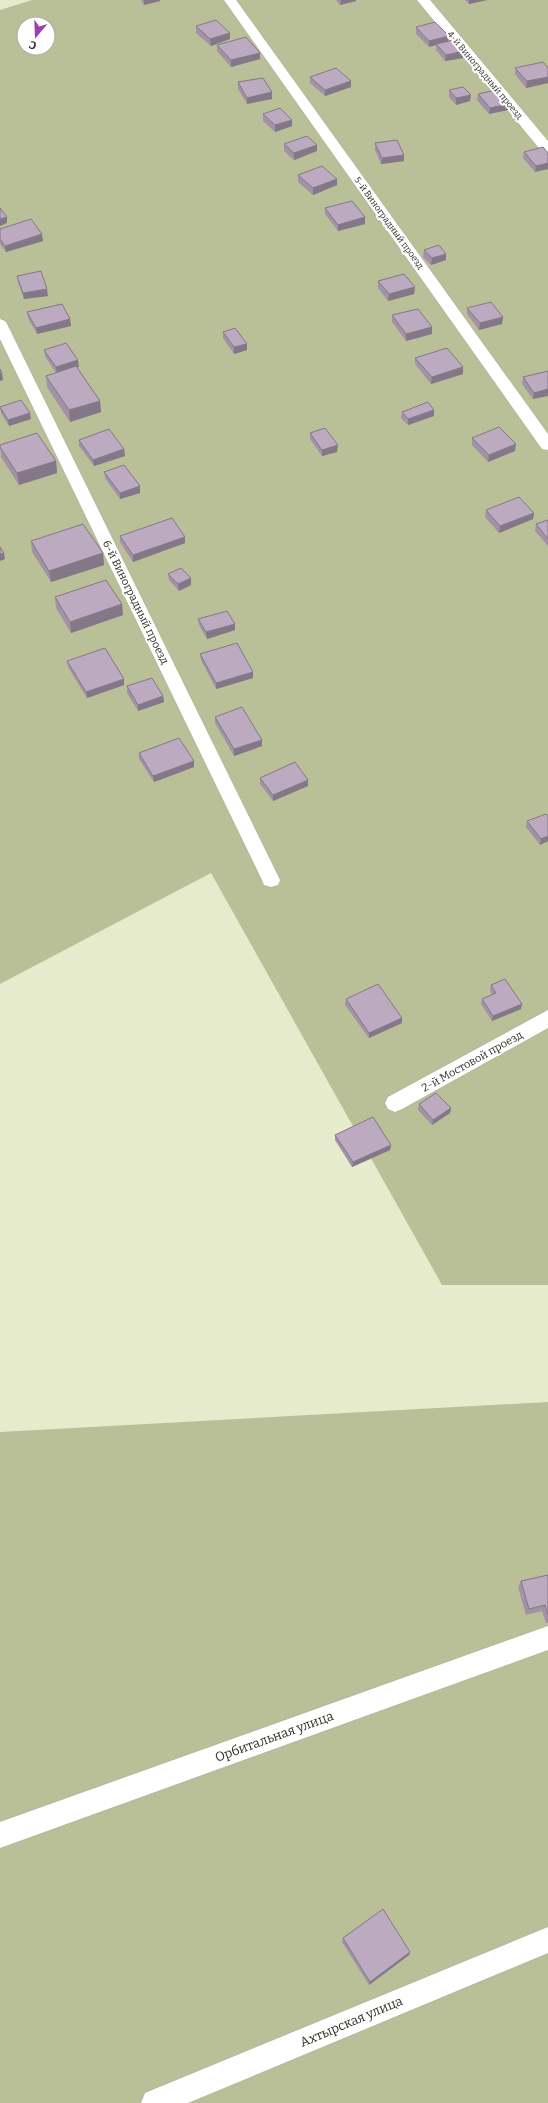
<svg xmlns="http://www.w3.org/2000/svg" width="548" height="2103" font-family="Bitter,serif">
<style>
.green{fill:#b9bf96;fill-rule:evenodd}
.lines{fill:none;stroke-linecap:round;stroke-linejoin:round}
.lane-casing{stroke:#b5b99e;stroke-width:2}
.lane{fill:#fff;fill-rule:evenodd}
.wall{fill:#a292a6}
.shaded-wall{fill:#847787}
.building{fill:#bcaac1;stroke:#847787}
.labels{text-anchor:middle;stroke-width:4;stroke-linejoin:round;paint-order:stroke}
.far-street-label{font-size:9px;fill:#2f3126;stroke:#fff}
.street-label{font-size:11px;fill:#2f3126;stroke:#fff}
.near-street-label{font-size:13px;fill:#2f3126;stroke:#fff}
</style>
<rect width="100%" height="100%" fill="#e6ebce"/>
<path class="green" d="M 32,0 L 548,0 L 548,1285 L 442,1285 L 211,873 L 0,984 L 0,10 ZM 24,24 L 48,24 L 48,48 L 24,48 Z
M 548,1402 L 548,2103 L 0,2103 L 0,1432 Z"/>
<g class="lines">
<g class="lane-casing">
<path id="lane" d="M 224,0 L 236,0 L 548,434 L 548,450 L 542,449 Z
M 417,0 L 430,0 L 548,141 L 548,154 L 543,153 Z
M 0,319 L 5,321 L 7,324 L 280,880 L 278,885 L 271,887 L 264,885 L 262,880 L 0,339 Z
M 548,1010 L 548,1028 L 402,1109 L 395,1112 L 388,1109 L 385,1103 L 388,1097 Z
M 548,1626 L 548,1650 L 0,1848 L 0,1822 Z
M 548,1927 L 548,1953 L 188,2103 L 141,2103 L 145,2093 Z"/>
</g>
<use href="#lane" class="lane"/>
</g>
<path class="wall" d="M 141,0 L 160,0 L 160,1 L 144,5 Z
M 336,0 L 356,0 L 356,1 L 340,5 Z
M 465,0 L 487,0 L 469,4 Z
M 196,26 L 230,33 L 230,39 L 211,46 L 196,33 Z
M 416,27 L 449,36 L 448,41 L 463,58 L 445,61 L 436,50 L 436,45 L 429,47 L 416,34 Z
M 217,45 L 260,53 L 260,59 L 231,67 L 217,51 Z
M 515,68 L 548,68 L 548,83 L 526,88 L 515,74 Z
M 310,77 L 351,81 L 351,87 L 325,96 L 310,83 Z
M 238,82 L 272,99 L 247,104 L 238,89 Z
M 449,90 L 470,101 L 456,105 L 449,97 Z
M 478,94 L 508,110 L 489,114 L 477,100 Z
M 263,114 L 292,126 L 275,132 L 263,121 Z
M 375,143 L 404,161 L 381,164 L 375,150 Z
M 284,144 L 317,145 L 317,151 L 294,160 L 284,151 Z
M 543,147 L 535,172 L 523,158 L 524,152 Z
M 298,175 L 337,179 L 337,185 L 313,195 L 298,182 Z
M 325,208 L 365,224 L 338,231 L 325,214 Z
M 0,229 L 43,241 L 6,252 L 0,244 Z
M 424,250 L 446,260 L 431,265 L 423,257 Z
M 17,276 L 48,296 L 24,299 L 18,282 Z
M 378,281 L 415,287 L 414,294 L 388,301 L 378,288 Z
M 467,308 L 502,324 L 479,330 L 467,314 Z
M 27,312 L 70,319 L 71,326 L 37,334 L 28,318 Z
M 392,315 L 432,327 L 432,334 L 406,341 L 392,322 Z
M 223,332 L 247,344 L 247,350 L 234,354 L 223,338 Z
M 44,350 L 79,367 L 77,367 L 100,401 L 101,412 L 70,422 L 47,387 L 46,376 L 56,373 L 45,356 Z
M 415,358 L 463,367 L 463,374 L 431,384 L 415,364 Z
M 548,371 L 533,399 L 522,384 L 523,377 Z
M 0,407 L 31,419 L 9,426 L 1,413 Z
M 434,410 L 434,416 L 408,425 L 401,418 L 402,412 Z
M 310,433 L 337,452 L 322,456 L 310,439 Z
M 472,438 L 515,451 L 488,462 L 472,445 Z
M 79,440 L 124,449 L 125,456 L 94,466 L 79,446 Z
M 0,445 L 56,461 L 57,473 L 19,485 L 1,457 Z
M 104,472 L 140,493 L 120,499 L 105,478 Z
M 486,510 L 534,513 L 533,519 L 499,533 L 485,517 Z
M 548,520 L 548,546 L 535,531 L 536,524 Z
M 120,536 L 185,537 L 185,543 L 133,562 L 120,542 Z
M 31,541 L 103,553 L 104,565 L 51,582 L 32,552 Z
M 168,574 L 191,578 L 191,585 L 179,591 L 169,580 Z
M 55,597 L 123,615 L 71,633 L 56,608 Z
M 198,619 L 235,630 L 207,639 L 199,625 Z
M 200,654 L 253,678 L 216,689 L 201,660 Z
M 67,661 L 124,679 L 124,685 L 87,698 L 68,667 Z
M 127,686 L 163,696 L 164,702 L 138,711 L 127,693 Z
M 215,717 L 262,746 L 234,756 L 215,723 Z
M 139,753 L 194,767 L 154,782 L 139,759 Z
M 260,778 L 308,780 L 308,786 L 273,801 L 260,784 Z
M 548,816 L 548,841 L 540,845 L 526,827 L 527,821 Z
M 491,985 L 521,1009 L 492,1021 L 481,1004 L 482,999 L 492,994 L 490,991 Z
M 346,999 L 402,1023 L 369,1038 L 345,1005 Z
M 419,1104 L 451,1108 L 450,1113 L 432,1125 L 418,1110 Z
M 335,1135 L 391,1145 L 390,1150 L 352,1167 L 335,1140 Z
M 548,1575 L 548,1623 L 546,1623 L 542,1611 L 526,1615 L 518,1587 L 521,1581 Z
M 343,1938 L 410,1952 L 409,1955 L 369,1985 L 342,1942 Z"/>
<path class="shaded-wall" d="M 144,0 L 160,0 L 160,1 L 144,5 Z
M 341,0 L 356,0 L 356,1 L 340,5 Z
M 469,0 L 487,0 L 469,4 Z
M 230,33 L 230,39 L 211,46 L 210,39 Z
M 449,36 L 448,42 L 436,44 L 436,45 L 429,47 L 429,41 Z
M 464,51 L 463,58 L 445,61 L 446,55 Z
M 260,53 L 260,59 L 231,67 L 231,60 Z
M 548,77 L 548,83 L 526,88 L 527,81 Z
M 351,81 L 351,87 L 325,96 L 325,90 Z
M 272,92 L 272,99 L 247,104 L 247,98 Z
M 471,95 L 470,101 L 456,105 L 456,98 Z
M 508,104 L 508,110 L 489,114 L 490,108 Z
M 292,120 L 292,126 L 275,132 L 275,125 Z
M 317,145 L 317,151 L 294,160 L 294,153 Z
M 404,155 L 404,161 L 381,164 L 382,158 Z
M 548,163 L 548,169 L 535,172 L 536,166 Z
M 337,179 L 337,185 L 313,195 L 313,188 Z
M 7,217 L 7,223 L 0,226 L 0,219 Z
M 365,217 L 365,224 L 338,231 L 338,225 Z
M 42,234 L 43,241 L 6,252 L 5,246 Z
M 446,254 L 446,260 L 431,265 L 432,258 Z
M 415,287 L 414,294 L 388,301 L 389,294 Z
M 47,289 L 48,296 L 24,299 L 23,293 Z
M 503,317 L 502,324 L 479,330 L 480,323 Z
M 70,319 L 71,326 L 37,334 L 36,328 Z
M 432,327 L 432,334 L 406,341 L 406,334 Z
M 247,344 L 247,350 L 234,354 L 234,347 Z
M 78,360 L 79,367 L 57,374 L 56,367 Z
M 463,367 L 463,374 L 431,384 L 432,377 Z
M 2,373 L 3,380 L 0,381 L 0,374 Z
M 548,389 L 548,396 L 533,399 L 534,393 Z
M 100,401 L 101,412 L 70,422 L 69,410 Z
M 434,410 L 434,416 L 408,425 L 408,419 Z
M 30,413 L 31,419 L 9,426 L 8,420 Z
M 516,444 L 515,451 L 488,462 L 489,455 Z
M 338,445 L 337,452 L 322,456 L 322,450 Z
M 124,449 L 125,456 L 94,466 L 93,460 Z
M 56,461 L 57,473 L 19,485 L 17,473 Z
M 140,486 L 140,493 L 120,499 L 120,493 Z
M 534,513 L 533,519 L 499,533 L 500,526 Z
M 185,537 L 185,543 L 133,562 L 133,555 Z
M 4,553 L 5,559 L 0,561 L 0,554 Z
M 103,553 L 104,565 L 51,582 L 49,571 Z
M 191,578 L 191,585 L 179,591 L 178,584 Z
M 122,604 L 123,615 L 71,633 L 70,622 Z
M 235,624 L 235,630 L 207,639 L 206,632 Z
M 253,672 L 253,678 L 216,689 L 216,683 Z
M 124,679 L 124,685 L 87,698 L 86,692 Z
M 163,696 L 164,702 L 138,711 L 138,705 Z
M 262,740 L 262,746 L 234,756 L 234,749 Z
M 194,761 L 194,767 L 154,782 L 153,776 Z
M 308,780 L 308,786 L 273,801 L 273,795 Z
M 548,836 L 548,841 L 540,845 L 541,839 Z
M 522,1004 L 521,1009 L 492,1021 L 493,1016 Z
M 402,1018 L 402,1023 L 369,1038 L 369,1033 Z
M 451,1108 L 450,1113 L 432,1125 L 433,1120 Z
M 391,1145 L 390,1150 L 352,1167 L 353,1162 Z
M 410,1952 L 409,1955 L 369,1985 L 370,1982 Z"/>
<path class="building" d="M 216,20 L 230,33 L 210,39 L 196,26 Z
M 435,22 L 449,36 L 429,41 L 416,27 Z
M 246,37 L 260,53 L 231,60 L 217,45 Z
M 454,40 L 464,51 L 446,55 L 436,44 Z
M 543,62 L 548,68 L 548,77 L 527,81 L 515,68 Z
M 336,68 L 351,81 L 325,90 L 310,77 Z
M 263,78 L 272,92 L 247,98 L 238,82 Z
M 463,87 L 471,95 L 456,98 L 449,90 Z
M 496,90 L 508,104 L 490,108 L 478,94 Z
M 280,108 L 292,120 L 275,125 L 263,114 Z
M 307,136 L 317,145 L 294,153 L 284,144 Z
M 397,140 L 404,155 L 382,158 L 375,143 Z
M 543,147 L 548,153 L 548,163 L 536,166 L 524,152 Z
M 322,166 L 337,179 L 313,188 L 298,175 Z
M 352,201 L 365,217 L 338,225 L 325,208 Z
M 0,208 L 7,217 L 0,219 Z
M 31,219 L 42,234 L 5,246 L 0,239 L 0,229 Z
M 439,245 L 446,254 L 432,258 L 424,250 Z
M 41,271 L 47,289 L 23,293 L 17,276 Z
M 404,274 L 415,287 L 389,294 L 378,281 Z
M 491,302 L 503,317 L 480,323 L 467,308 Z
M 62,304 L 70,319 L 36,328 L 27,312 Z
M 418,309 L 432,327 L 406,334 L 392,315 Z
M 235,328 L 247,344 L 234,347 L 223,332 Z
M 66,343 L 78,360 L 56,367 L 44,350 Z
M 447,348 L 463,367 L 432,377 L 415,358 Z
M 76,366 L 100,401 L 69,410 L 46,376 Z
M 0,369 L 2,373 L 0,374 Z
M 548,371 L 548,389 L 534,393 L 523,377 Z
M 21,400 L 30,413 L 8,420 L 0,407 Z
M 428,402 L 434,410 L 408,419 L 402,412 Z
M 499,427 L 516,444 L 489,455 L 472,438 Z
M 325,428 L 338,445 L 322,450 L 310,433 Z
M 109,429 L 124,449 L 93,460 L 79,440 Z
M 37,433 L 56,461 L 17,473 L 0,447 L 0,445 Z
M 124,465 L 140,486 L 120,493 L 104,472 Z
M 519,497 L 534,513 L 500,526 L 486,510 Z
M 172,518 L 185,537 L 133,555 L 120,536 Z
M 548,520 L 548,539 L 536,524 Z
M 83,524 L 103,553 L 49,571 L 31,541 Z
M 0,547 L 4,553 L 0,554 Z
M 181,568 L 191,578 L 178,584 L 168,574 Z
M 106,580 L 122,604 L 70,622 L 55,597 Z
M 227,611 L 235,624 L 206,632 L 198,619 Z
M 237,643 L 253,672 L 216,683 L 200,654 Z
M 105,648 L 124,679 L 86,692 L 67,661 Z
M 152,678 L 163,696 L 138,705 L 127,686 Z
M 242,707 L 262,740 L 234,749 L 215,717 Z
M 179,738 L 194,761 L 153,776 L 139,753 Z
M 295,762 L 308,780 L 273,795 L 260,778 Z
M 546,814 L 548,816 L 548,836 L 541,839 L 527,821 Z
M 505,979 L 522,1004 L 493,1016 L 482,999 L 496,993 L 491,985 Z
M 378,984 L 402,1018 L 369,1033 L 346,999 Z
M 436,1093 L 451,1108 L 433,1120 L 419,1104 Z
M 373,1117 L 391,1145 L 353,1162 L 335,1135 Z
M 548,1575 L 548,1615 L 545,1605 L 529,1609 L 521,1581 Z
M 383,1909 L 410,1952 L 370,1982 L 343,1938 Z"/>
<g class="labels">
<g class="far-street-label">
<text transform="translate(485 75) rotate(50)" y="3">4-й Виноградный проезд</text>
<text transform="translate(389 223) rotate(54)" y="3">5-й Виноградный проезд</text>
</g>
<g class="street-label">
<text transform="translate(136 602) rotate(64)" y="4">6-й Виноградный проезд</text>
<text transform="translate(472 1061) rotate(-29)" y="4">2-й Мостовой проезд</text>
</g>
<g class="near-street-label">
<text transform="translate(274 1736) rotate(-20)" y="5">Орбитальная улица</text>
<text transform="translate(351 2021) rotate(-23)" y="5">Ахтырская улица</text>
</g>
</g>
<g transform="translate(36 36) rotate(199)"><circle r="19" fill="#ffffff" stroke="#acada8"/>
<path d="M0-3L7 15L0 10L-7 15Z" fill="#9b42ae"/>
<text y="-6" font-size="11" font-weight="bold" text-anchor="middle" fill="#2f3126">С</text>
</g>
</svg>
